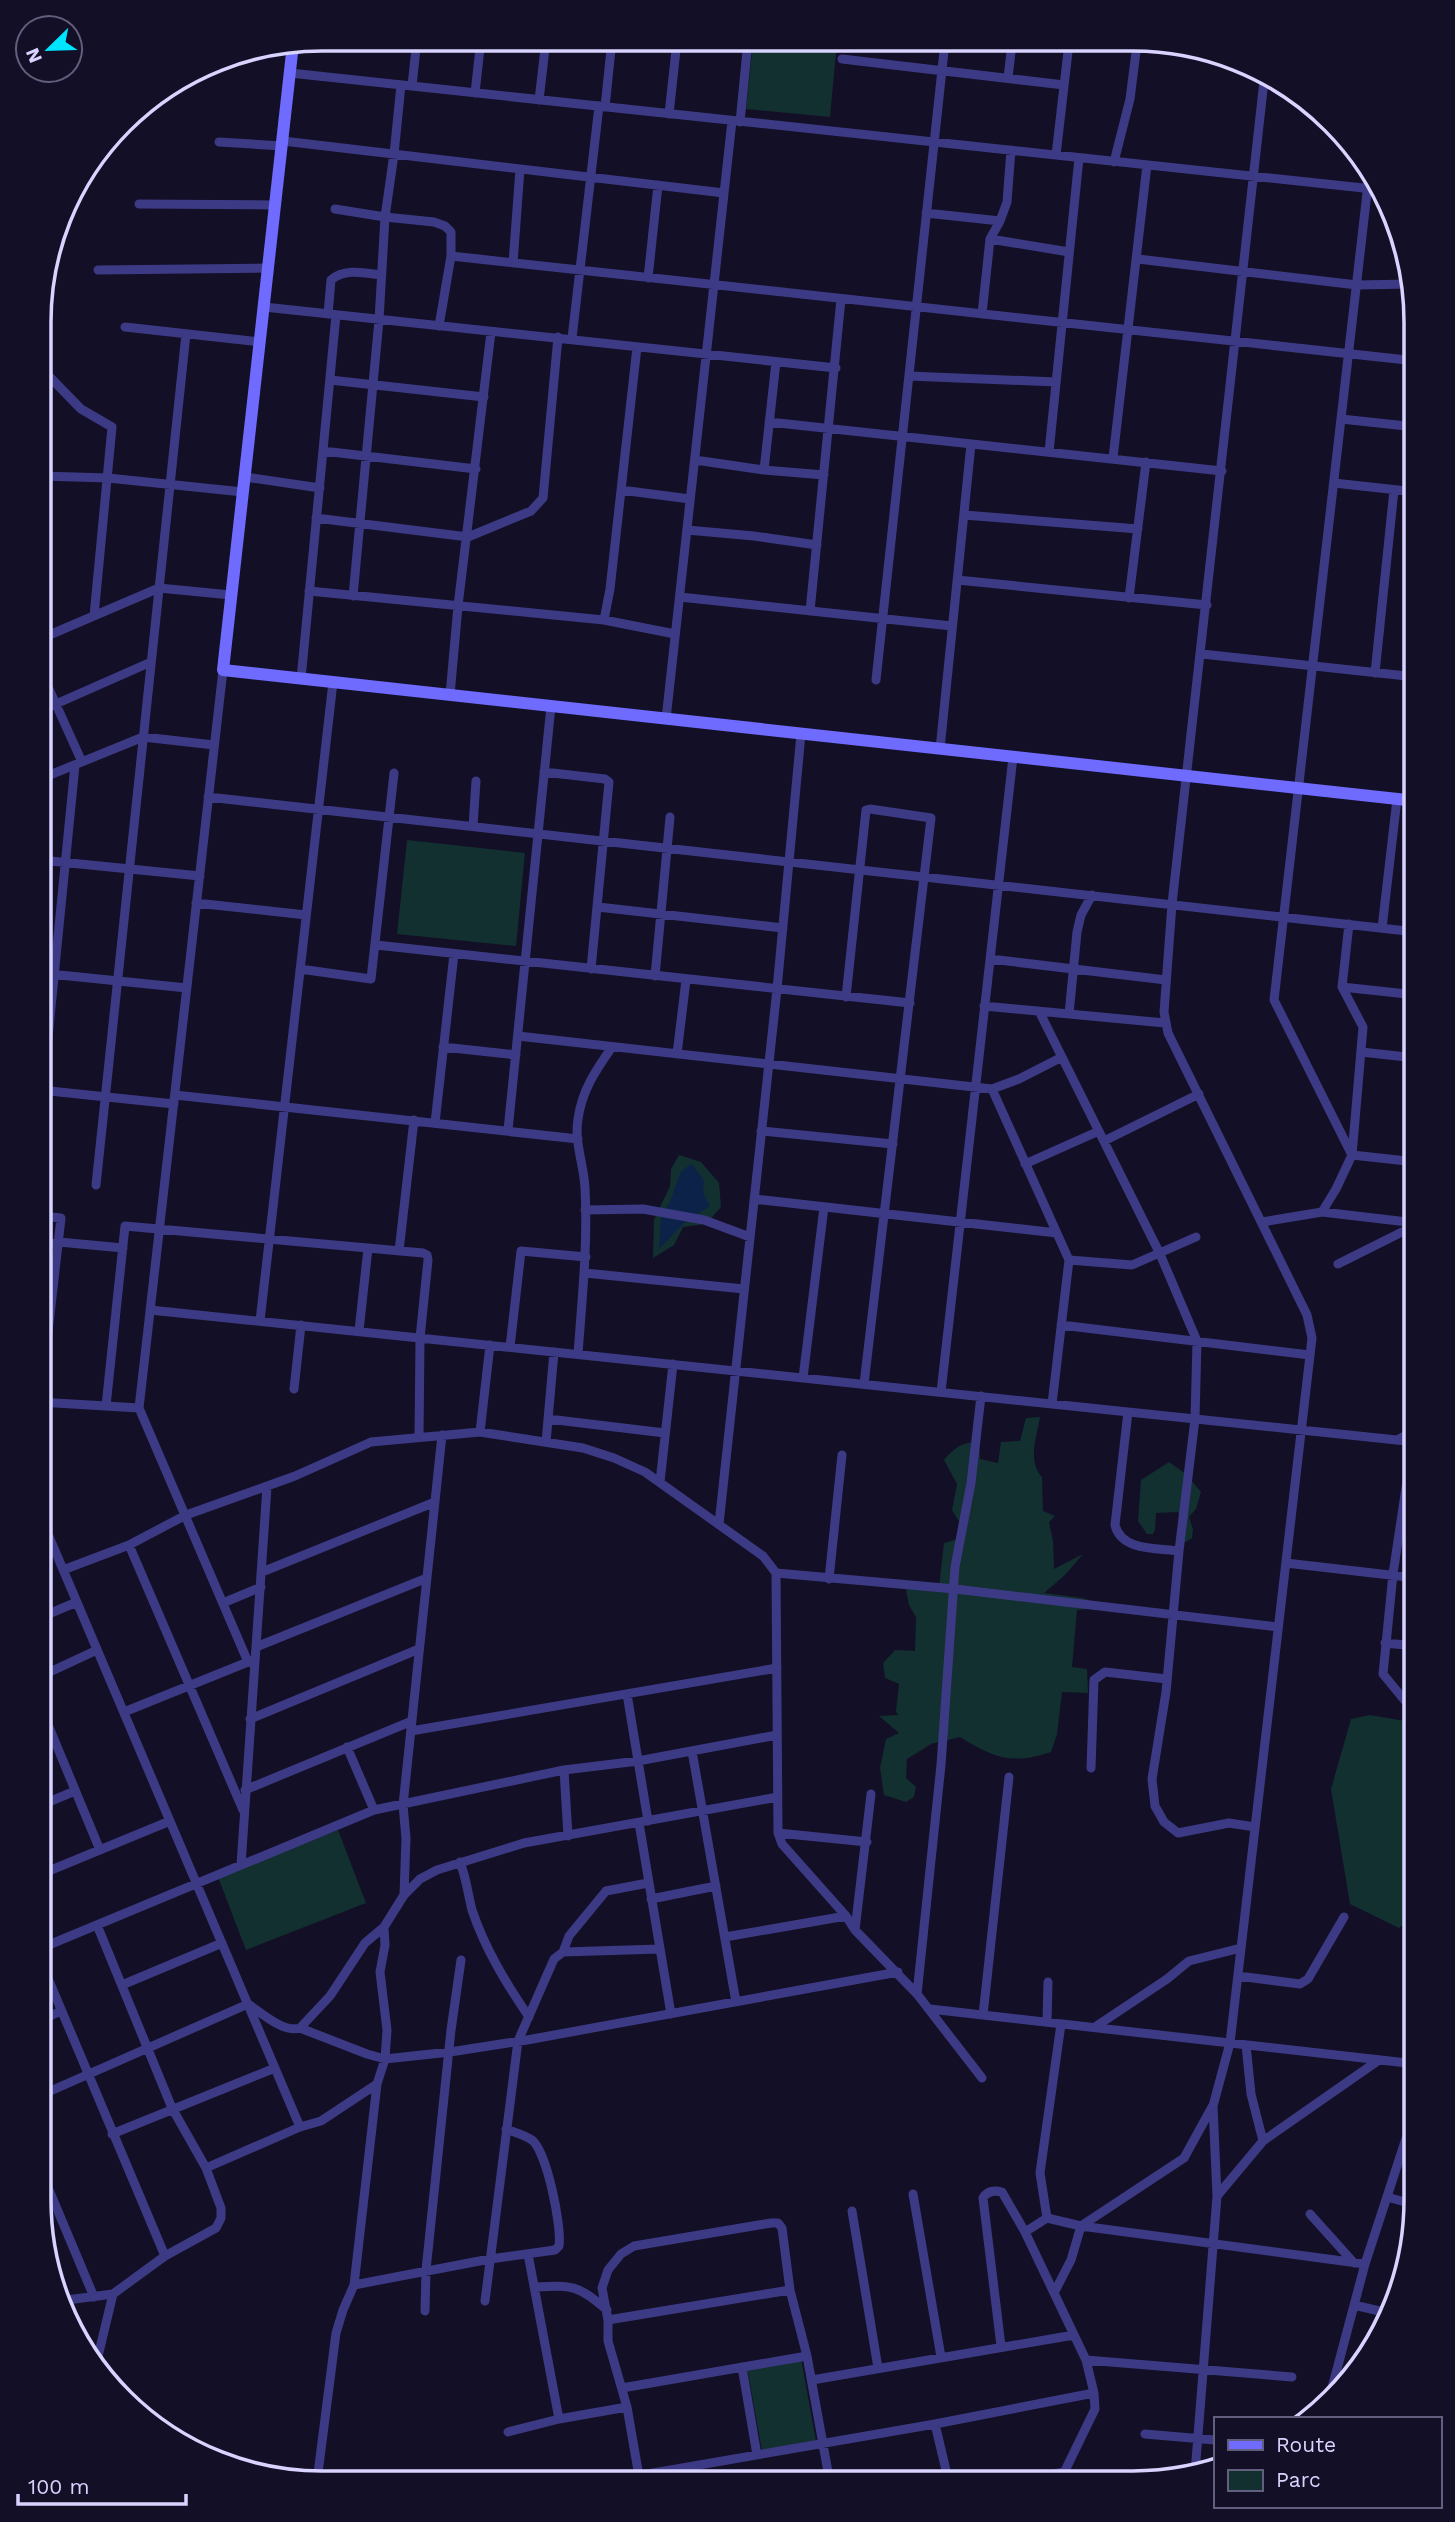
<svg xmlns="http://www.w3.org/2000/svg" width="1455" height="2522" font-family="'Work Sans',sans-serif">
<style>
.green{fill:#12302f}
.water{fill:#0c2248}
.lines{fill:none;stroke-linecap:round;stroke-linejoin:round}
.street{stroke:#3d3a85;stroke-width:9}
.secondary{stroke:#6f6bff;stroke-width:12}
.rim{fill:none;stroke:#d9d4ff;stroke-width:3.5}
</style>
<rect width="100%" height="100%" fill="#130f26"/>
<path class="green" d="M 753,41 L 837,42 L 830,117 L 746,109 Z
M 407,840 L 525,853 L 516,946 L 397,934 Z
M 679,1155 L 701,1162 L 719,1183 L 721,1207 L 706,1224 L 683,1227 L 674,1245 L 653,1258 L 654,1220 L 670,1186 L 671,1169 Z
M 1040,1417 C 1037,1437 1027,1461 1042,1477 L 1043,1511 L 1055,1516 L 1049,1522 L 1053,1541 L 1054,1569 L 1083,1554 L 1065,1575 L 1044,1593 L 1083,1598 L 1107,1607 L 1077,1610 L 1072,1667 L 1087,1669 L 1088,1693 L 1062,1692 L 1057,1734 L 1051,1752 C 1012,1765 994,1758 960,1737 L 931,1744 L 907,1759 L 906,1778 L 916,1787 L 914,1797 L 906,1802 L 884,1795 L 880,1768 L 886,1739 L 899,1733 L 879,1716 L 898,1715 L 896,1711 L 899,1684 L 885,1678 L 883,1663 L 895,1650 L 915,1651 L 916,1617 L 909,1605 L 906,1590 L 912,1585 L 939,1587 L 944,1543 L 958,1539 L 960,1523 L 952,1510 L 957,1484 L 944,1460 C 954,1448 963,1441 979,1442 L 980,1459 L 998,1463 L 1001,1442 L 1020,1441 L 1026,1418 Z
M 1169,1462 L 1186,1474 L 1201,1492 L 1196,1509 L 1189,1517 L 1193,1529 L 1192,1538 L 1182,1544 L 1182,1522 L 1178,1512 L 1156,1513 L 1155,1530 L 1153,1534 L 1147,1534 L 1138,1521 L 1141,1480 Z
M 1370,1715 L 1411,1722 L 1416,1728 L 1416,1859 L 1403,1881 L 1412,1917 L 1399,1928 L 1350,1904 L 1331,1789 L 1351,1719 Z
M 338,1830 L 366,1903 L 246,1950 L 218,1877 Z
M 801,2358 L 816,2441 L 762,2451 L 747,2367 Z"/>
<path class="water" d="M 692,1164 L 704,1181 L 703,1192 L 710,1206 L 684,1223 L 659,1249 L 661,1215 L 670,1202 L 681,1171 Z"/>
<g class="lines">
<path class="street" d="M 842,59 L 1064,85
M 290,73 L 1382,190
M 1008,78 L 1012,43
M 412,86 L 417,39
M 475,93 L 481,39
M 539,100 L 546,40
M 605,107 L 612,40
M 669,114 L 677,41
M 740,122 L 748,41
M 283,141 L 724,193
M 219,142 L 282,146
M 1056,155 L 1069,43
M 1114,162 L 1130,99 L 1137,44
M 139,204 L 275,205
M 335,209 L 385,217 L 434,222 L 445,226 L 451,232 L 451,256 L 439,326
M 926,213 L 1000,221
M 990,239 L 1069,252
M 451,256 L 1416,361
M 1138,259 L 1357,285 L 1410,284
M 513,263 L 520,169
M 98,270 L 268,268
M 648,278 L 658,185
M 264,307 L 836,368
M 328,314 L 331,280 C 345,268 364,273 381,275
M 982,314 L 990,239 L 1000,221 L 1007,202 L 1011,150
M 125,327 L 260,342
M 572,338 L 599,106
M 41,368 L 81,409 L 112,427 L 94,616
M 909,376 L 1056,382
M 330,380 L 484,397
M 1341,419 L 1416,427
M 769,422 L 1222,471
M 323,451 L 476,469
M 1049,452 L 1079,158
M 1113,458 L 1147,165
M 695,460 L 764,470 L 824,475
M 764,470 L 776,362
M 41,476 L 108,478 L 243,492
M 245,477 L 320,488
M 1334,483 L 1416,492
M 621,490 L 690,499
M 41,494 L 41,474
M 964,515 L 1138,529
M 316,518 L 468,537 L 531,511 L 543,498 L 558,337
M 687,530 L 754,536 L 817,545
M 957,580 L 1207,605
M 309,591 L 604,620 L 675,634
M 353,596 L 379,320 L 385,217 L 394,154 L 401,85
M 680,597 L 952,626
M 1129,598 L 1146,462
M 810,611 L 841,299
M 604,620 L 610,589 L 637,347
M 40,639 L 159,588 L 231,595
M 1202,654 L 1416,677
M 40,669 L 82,762
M 223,670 L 139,1408 L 248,1662
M 1375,673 L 1394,490
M 301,679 L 336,315
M 876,680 L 945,42
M 450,695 L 458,606 L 491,332
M 40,711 L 151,662
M 666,719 L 732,121
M 940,749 L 971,444
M 544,772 L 605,779 L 609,782 L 591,969
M 40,779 L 143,737 L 214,745
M 208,797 L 1416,932
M 473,826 L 476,781
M 40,860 L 200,876
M 196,903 L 306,915
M 598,907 L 783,928
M 1382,928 L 1397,799
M 376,945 L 910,1003
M 990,959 L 1166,980
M 300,969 L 371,979 L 394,773
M 40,973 L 187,988
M 655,976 L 670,817
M 1342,987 L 1349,924
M 846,997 L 866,810 L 870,809 L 931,818 L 864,1384
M 984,1006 L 1165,1023
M 1039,1011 L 1160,1254 L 1197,1341 L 1195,1419 L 1179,1551
M 1069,1014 L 1077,932 L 1081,915 L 1092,895
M 518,1036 L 992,1089 L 1019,1079 L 1062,1057
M 443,1047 L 516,1055
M 1361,1052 L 1416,1058
M 677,1054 L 686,980
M 992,1089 L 1069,1260 L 1052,1404
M 40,1090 L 174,1104
M 175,1095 L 578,1139
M 40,1118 L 75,765
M 435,1123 L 454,954
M 508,1130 L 551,706
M 761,1131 L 893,1144
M 1104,1141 L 1199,1094
M 1352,1155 L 1274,1000 L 1370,167
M 1352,1155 L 1416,1162
M 1025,1164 L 1099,1131
M 96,1185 L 186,334
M 754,1199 L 1057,1233
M 585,1210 L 643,1209 L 704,1220 L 750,1237
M 1322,1212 L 1336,1189 L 1352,1155 L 1363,1027 L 1342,987 L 1416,995
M 40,1216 L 61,1218 L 40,1402
M 1262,1222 L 1322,1212 L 1416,1223
M 40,1247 L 59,1242 L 123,1248
M 399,1251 L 414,1120
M 1069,1260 L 1132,1265 L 1196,1237
M 1338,1264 L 1416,1225
M 585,1273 L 744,1289
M 40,1291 L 53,1287
M 150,1310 L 1416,1442
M 260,1321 L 333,682
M 1061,1325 L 1310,1355
M 359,1331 L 368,1248
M 510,1347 L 521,1251 L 586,1257
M 578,1354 C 582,1299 588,1244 585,1188 C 584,1165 574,1142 578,1119 C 582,1090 596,1070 612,1047
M 803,1378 L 824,1207
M 294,1389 L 301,1325
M 941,1392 L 1013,757
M 39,1402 L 139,1408
M 106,1406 L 125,1226 L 423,1253 L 427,1255 L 428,1260 L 420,1338 L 419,1437
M 1128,1412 L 1115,1525 C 1121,1551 1157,1548 1179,1551 L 1166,1692 L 1152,1779 L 1155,1806 L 1164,1822 L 1178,1833 L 1229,1823 L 1255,1827
M 548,1419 L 665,1433
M 480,1432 L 490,1345
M 1399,1439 L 1416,1430
M 1413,1441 L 1393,1574 L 1383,1674 L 1406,1702 L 1416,1708
M 546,1442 L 554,1352
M 660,1482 L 673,1364
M 39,1513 L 300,2127
M 719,1524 L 777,989 L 801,734
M 129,1545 L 243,1810
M 1286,1563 L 1416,1578
M 63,1570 L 129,1545 L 186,1515 L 295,1476 L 371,1442 L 480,1432 L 583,1448 L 614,1458 L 645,1472 L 763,1556 L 776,1573 L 778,1833 L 782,1844 L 846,1916 L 855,1930 L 917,1994 L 982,2078
M 262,1572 L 435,1502
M 776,1573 L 955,1589 L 1278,1627
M 829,1579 L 842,1455
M 223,1603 L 261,1587
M 39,1618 L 77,1602
M 1385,1643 L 1416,1646
M 256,1647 L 427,1578
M 39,1677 L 97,1650
M 627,1694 L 648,1821
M 39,1703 L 100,1850
M 124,1712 L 248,1662 L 252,1663
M 250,1719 L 419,1649
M 411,1731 L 777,1668
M 39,1737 L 51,1732
M 347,1747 L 374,1810
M 692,1751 L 736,2002
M 1091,1768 L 1094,1680 L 1105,1672 L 1167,1679
M 564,1770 L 568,1836
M 245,1790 L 412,1721
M 39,1806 L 75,1791
M 639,1823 L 671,2014
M 778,1833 L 867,1842
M 460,1862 C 466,1877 468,1894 472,1910 C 485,1949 506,1983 529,2017
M 241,1865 L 267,1487
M 39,1875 L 170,1821
M 404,1895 L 406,1838 L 403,1805 L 442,1435
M 651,1899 L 716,1886
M 855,1930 L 871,1794
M 725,1937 L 846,1916
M 39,1949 L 374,1810 L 564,1770 L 638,1761 L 777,1735
M 563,1952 L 660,1949
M 39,1957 L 165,2256
M 1238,1976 L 1300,1984 L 1308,1979 L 1344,1917
M 122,1985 L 222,1943
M 917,1994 L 941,1765 L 955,1567 L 971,1483 L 981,1396
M 930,2009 L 1416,2064
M 983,2015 L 1009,1777
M 39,2021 L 61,2011
M 1047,2022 L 1048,1982
M 1095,2027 L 1167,1979 L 1189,1961 L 1241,1948
M 300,2028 L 367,2054 L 385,2059 L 450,2052 L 527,2040 L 898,1972
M 1246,2045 L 1251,2094 L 1263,2141
M 39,2096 L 248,2004 C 262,2013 283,2033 300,2028 L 330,1996 L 365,1943 L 384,1927 L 404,1895 L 420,1879 L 437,1870 L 524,1843 L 778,1797
M 112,2134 L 275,2068
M 39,2166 L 94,2297
M 206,2168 L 300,2127 L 321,2121 L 377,2084
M 913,2194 L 941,2357
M 1217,2196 L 1263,2141 L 1379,2060
M 1387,2197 L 1416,2205
M 852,2211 L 878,2368
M 1310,2214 L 1354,2263
M 1047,2218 L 1040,2173 L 1061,2024
M 1025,2232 L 1047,2218 L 1081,2226 L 1365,2264
M 528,2254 L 559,2419
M 354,2285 L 490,2259 L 555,2250 L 559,2246 C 562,2227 547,2152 532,2140 C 525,2135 514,2132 506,2129
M 535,2287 C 574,2285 577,2285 607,2310
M 1054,2293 L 1071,2260 L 1081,2226 L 1184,2158 L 1212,2107
M 59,2301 L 113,2294 L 165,2256 L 216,2228 L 221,2218 L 221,2208 L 206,2168 L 172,2108 L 97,1925
M 485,2301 L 518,2041 L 554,1959 L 563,1952 L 569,1936 L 606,1891 L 648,1883
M 1354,2305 L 1392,2314
M 425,2311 L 426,2270 L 451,2030 L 461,1960
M 608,2320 L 790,2290
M 1001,2346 L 983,2198 C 987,2191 994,2190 1002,2192 L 1025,2232 L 1086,2360 L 1094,2393 L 1095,2409 L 1059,2483
M 1086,2360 L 1292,2377
M 742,2367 L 757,2455
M 95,2369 L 113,2294
M 812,2380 L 1074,2335
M 622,2388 L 807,2356
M 1328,2403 L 1365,2264 L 1416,2108
M 935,2424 L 949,2483
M 508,2432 L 559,2419 L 627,2407
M 1145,2434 L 1215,2440
M 1195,2473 L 1217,2196 L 1213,2106 L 1230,2043 L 1312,1338 L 1307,1315 L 1168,1033 L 1164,1012 L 1172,904 L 1265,72
M 317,2481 L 336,2333 L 343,2310 L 354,2285 L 377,2084 L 385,2059 L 387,2030 L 380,1972 L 385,1945 L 384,1927
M 601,2482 L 935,2424 L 1094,2393
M 640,2482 L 627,2407 L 608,2341 L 608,2320 L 602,2288 L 608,2270 L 621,2254 L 634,2246 L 771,2223 L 778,2223 L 782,2228 L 790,2290 L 807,2356 L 830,2483
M 1060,2482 L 1076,2483
M 1005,2483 L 1064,2472"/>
<path class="secondary" d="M 293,44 L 223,670 L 1416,801"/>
</g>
<path d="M0 0H1455V2522H0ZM322 51H1133A271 271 0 0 1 1404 322V2200A271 271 0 0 1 1133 2471H322A271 271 0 0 1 51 2200V322A271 271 0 0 1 322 51Z" fill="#130f26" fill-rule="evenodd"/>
<path class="rim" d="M322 51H1133A271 271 0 0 1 1404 322V2200A271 271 0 0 1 1133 2471H322A271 271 0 0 1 51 2200V322A271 271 0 0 1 322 51Z"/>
<rect x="1214" y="2417" width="228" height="91" fill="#130f26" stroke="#625e7d" stroke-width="2"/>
<rect x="1228" y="2440" width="35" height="10" fill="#6f6bff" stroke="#625e7d" stroke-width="2"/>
<text x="1276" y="2452" font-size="21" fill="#d9d4ff">Route</text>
<rect x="1228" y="2470" width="35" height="21" fill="#12302f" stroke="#625e7d" stroke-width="2"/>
<text x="1276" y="2487" font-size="21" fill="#d9d4ff">Parc</text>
<g transform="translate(49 49) rotate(247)"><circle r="33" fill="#130f26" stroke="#625e7d" stroke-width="2"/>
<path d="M0-5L12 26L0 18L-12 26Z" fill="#00e5ff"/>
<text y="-10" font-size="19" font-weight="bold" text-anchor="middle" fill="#d9d4ff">N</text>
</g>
<path d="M18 2494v10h168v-10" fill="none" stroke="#d9d4ff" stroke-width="3.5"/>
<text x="28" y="2494" font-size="21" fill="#d9d4ff" stroke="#130f26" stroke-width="5" paint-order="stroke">100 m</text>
</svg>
